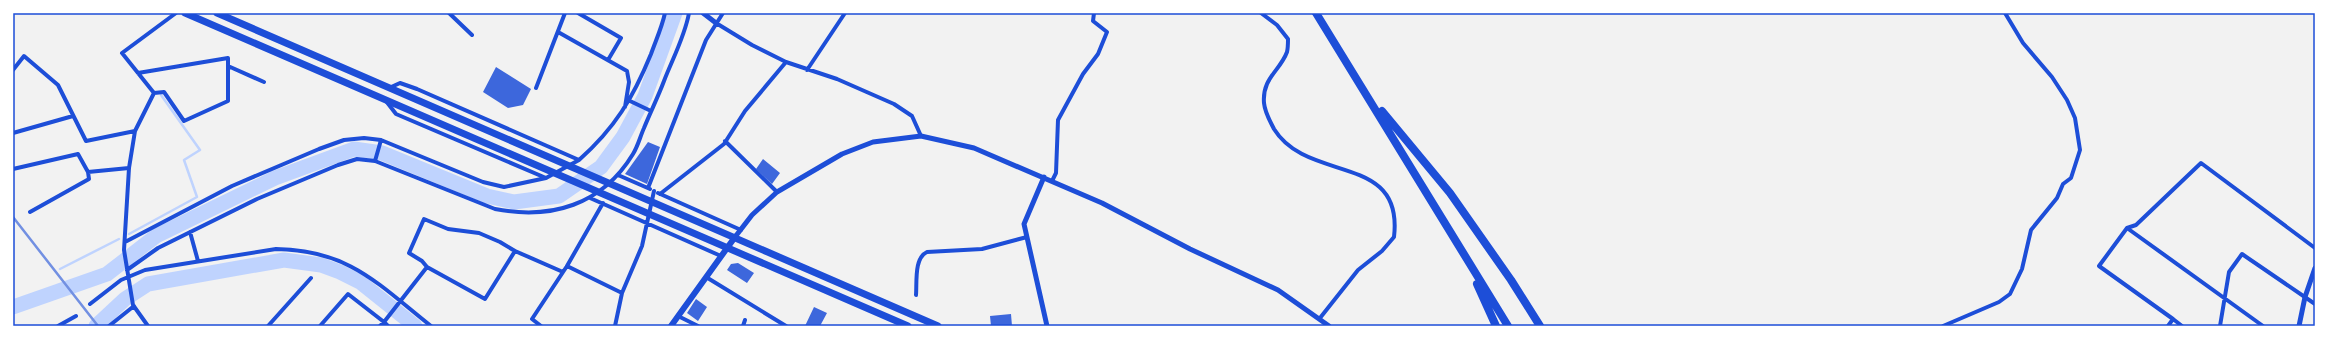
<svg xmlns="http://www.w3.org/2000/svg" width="2328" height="339" font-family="Literata,serif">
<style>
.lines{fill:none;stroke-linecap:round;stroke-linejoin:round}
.stream{stroke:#bfd3fe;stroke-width:2.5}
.river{stroke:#bfd3fe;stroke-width:15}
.building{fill:#3d67dc}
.minor{stroke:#1d4ed8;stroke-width:4}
.tertiary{stroke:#1d4ed8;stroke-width:5}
.secondary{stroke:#1d4ed8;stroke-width:6}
.primary{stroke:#1d4ed8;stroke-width:7}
.motorway{stroke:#1d4ed8;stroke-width:8}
.rail{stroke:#7290e2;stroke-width:2.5}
.neatline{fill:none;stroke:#1d4ed8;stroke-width:1.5}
</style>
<rect width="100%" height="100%" fill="#f2f2f2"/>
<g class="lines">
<path class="stream" d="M 129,234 L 197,197 L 184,160 L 200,150 L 161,95
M 60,269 L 119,239"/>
<path class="river" d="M 13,307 L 107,274 L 156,236 L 275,178 L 354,149 L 382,153 L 487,196 L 514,202 L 559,196 L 601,167 L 623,137 L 645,96 L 675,13
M 96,326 L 125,299 L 148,284 L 284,260 L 321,265 L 340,272 L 360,282 L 415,326"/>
</g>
<path class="building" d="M 496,67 L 531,89 L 523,105 L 508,108 L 483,92 Z
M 648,142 L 660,147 L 647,184 L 625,174 Z
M 763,159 L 780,173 L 772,184 L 756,169 Z
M 738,263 L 754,273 L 747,283 L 727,270 L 731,264 Z
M 696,299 L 707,307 L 698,321 L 687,313 Z
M 814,307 L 827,313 L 820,326 L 805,326 Z
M 1011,314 L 1012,326 L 991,326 L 990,316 Z"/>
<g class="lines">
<path class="minor" d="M 449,13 L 472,35
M 578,13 L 621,38 L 608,60
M 1261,13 L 1277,25 L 1288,39 C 1288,43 1288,48 1287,52 C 1280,71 1262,78 1264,103 C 1265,113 1270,121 1274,129 C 1308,184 1404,152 1394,237 L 1382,251 L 1358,270 L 1320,318
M 716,23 L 752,45 L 786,62 L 837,79 L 894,104 L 912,116 L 921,136
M 558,32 L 627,71 L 629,82 L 625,107
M 13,70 L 24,56 L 58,85 L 86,141 L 135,131
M 807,70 L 845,13
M 138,73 L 228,58 L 228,66
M 536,88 L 565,13
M 154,93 L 164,92 L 184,121 L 228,101 L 228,66 L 264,82
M 386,101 L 396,114 L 546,178 L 579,160 L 417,89 L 400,83 L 389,88
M 630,101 L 651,111
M 13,133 L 73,116
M 725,141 L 777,192
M 579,160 C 615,128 633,98 651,54 C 656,40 662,27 665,13
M 375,161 L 381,140
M 13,169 L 78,154 L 88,172 L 129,168
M 618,175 L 650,189
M 1052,181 L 1056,173 L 1058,120 L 1083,74 L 1098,54 L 1107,32 L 1093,21 L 1094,13
M 648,188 L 706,40 L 723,13
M 658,193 L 741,230
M 660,194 L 724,144 L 745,111 L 786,62
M 590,198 L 721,256
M 30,212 L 89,179 L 88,172
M 2127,228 L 2263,326
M 190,232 L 198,261
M 125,242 L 232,186 L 319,149 L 344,140 L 364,138 L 381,140 L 483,182 L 504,187 L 546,178
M 567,266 L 622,293
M 427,267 L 485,299 L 515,251 L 563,272
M 127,270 L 158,248 L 257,199 L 338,165 L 357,159 L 375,161 L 495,209 C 551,220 602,205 633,154 C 638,146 640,137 644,128 C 650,113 658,97 664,81 C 672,60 685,36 689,13
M 706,277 L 786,326
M 916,295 C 917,282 914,258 927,252 L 982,249 L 1027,237
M 90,304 L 121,280 L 145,270 L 276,249 C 349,250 378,284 431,326
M 678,316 L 698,326
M 2173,319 L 2182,326
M 58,326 L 76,316
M 109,326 L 134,306
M 148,326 L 133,305 L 124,250 L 129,168 L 135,131 L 154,93 L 122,53 L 176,13
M 268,326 L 311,278
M 320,326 L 348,294 L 384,322 L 427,267 L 422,261 L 409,253 L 424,219 L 448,229 L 479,233 L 500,242 L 515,251
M 380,326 L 384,322 L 388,326
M 541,326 L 532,319 L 567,266 L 603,203
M 615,326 L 622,293 L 642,246 L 654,191
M 743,326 L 745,320
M 1943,326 L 1999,302 L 2010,294 L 2022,269 L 2031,230 L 2057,198 L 2063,184 L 2071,178 L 2080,150 L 2075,118 L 2067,100 L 2052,77 L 2023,43 L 2005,13
M 2168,326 L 2173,319 L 2099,266 L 2127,228 L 2136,225 L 2201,163 L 2315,248
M 2220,326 L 2229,272 L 2242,254 L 2315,304"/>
<path class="tertiary" d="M 703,13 L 716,23
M 1044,177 L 1024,224 L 1047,326
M 735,237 L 752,215 L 777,192 L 842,154 L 873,142 L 921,136 L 974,148 L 1102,203 L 1190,249 L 1278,290 L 1329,326
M 2299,326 L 2305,297 L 2315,268"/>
<path class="secondary" d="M 671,326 L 735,237"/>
<path class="primary" d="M 185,13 L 908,326
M 217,13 L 938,326"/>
<path class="motorway" d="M 1316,13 L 1508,326
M 1382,111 L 1450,193 L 1511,280 L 1540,326
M 1477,284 L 1496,326"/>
<path class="rail" d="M 13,217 L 98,326"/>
</g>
<rect width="2328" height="339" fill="none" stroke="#ffffff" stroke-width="28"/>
<rect x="14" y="14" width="2300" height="311" class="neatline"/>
</svg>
